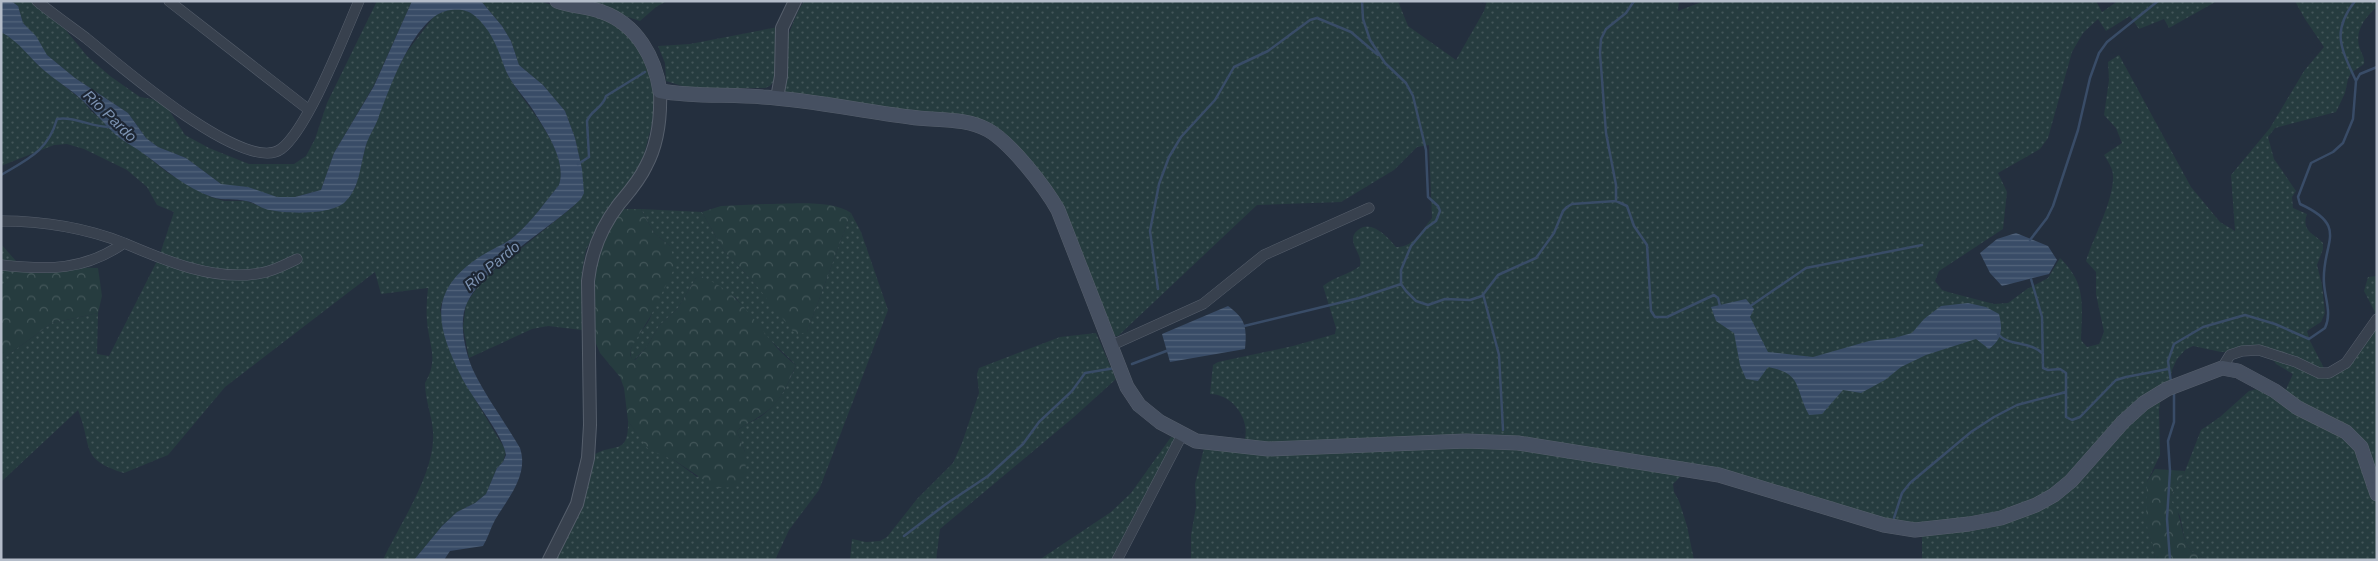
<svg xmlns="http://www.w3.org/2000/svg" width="2378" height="561" font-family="Arial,sans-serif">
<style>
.green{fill:url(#green-dots)}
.forest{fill:url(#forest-crowns)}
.water{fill:url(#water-rules)}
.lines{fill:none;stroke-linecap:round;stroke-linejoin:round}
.stream{stroke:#394c67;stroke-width:2.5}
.minor-casing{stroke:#565f6c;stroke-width:11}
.tertiary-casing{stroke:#565f6c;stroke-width:14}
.secondary-casing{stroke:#565f6c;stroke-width:15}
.minor{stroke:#38414e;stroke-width:10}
.tertiary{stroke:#38414e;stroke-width:12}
.secondary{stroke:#465061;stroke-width:14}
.labels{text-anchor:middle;stroke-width:4.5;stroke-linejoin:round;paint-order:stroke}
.water-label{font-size:15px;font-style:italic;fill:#7c92b1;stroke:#1d2633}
</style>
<defs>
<pattern id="green-dots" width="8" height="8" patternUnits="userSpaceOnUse" patternTransform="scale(1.25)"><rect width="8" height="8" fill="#263c3f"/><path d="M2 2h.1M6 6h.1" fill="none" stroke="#435659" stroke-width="1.8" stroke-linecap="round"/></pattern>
<pattern id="forest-crowns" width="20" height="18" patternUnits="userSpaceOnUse" patternTransform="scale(1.25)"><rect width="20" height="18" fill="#263c3f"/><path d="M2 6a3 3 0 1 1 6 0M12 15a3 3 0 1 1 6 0" fill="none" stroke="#435659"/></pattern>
<pattern id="water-rules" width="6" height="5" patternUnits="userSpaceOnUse" patternTransform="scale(1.25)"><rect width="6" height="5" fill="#394c67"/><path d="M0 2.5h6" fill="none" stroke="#53647b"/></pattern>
</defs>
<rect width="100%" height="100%" fill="#242f3e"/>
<path class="green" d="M 11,1 L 33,1 L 55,17 L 87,56 L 110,76 L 140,97 L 152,99 L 167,107 L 185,135 L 209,148 L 249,164 L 294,164 L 306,156 L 315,139 L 327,103 L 377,1 L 412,1 L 374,85 L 334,153 L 321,190 L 295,197 L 277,197 L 221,184 L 186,158 L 158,147 L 146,138 L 128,113 L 75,78 L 47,55 L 23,23 L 18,6 Z
M 481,1 L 540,1 L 563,9 L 611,20 L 641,47 L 657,88 L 652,124 L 641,166 L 633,180 L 601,219 L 586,250 L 582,271 L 582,330 L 548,326 L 532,329 L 469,358 L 463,327 L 466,304 L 483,279 L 574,206 L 582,169 L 575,138 L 565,111 L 543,85 L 519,65 L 511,41 L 502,26 Z
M 567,1 L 667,1 L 656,7 L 640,21 L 613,12 Z
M 804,1 L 1398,1 L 1408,26 L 1456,60 L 1484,11 L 1487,1 L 1679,1 L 1678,11 L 1704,1 L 2096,1 L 2102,12 L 2118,1 L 2217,1 L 2169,28 L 2164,19 L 2139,29 L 2130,16 L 2106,31 L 2098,19 L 2083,33 L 2072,52 L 2048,138 L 2040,149 L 1998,173 L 2007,192 L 2003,229 L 1939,271 L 1935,281 L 1942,290 L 1948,292 L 1994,304 L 2008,303 L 2027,289 L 2048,278 L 2060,258 C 2087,284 2082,306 2081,340 L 2087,347 L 2099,344 L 2104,332 L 2096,294 L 2096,272 L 2086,261 C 2093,238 2114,200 2113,176 C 2113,168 2108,162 2104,155 L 2122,143 L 2116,128 L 2104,115 L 2109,80 L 2108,62 L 2119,55 L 2191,187 L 2220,222 L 2235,231 L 2231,175 L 2270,128 L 2304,71 L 2324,47 L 2305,19 L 2295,1 L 2377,1 L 2377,7 C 2364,18 2354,32 2360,49 C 2362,55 2365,57 2364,64 L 2351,73 L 2348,79 L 2345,93 L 2336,112 L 2275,128 L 2268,137 L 2274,159 L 2296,191 L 2292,197 L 2293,208 L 2307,214 C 2301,231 2313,233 2323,243 L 2323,249 L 2317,265 L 2322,285 L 2325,313 L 2321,322 L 2307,331 L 2310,341 L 2325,370 L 2338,367 L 2375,316 L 2375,312 L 2364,291 L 2368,277 L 2377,276 L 2377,560 L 2208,560 L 2191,551 L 2185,541 L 2180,516 L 2171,501 L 2171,496 L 2185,471 L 2201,430 L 2220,417 L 2249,391 L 2257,389 L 2282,398 L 2293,374 L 2276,364 L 2268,352 L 2221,352 L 2193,346 L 2185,350 L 2177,359 L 2172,370 L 2170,382 L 2162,391 L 2159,410 L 2160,455 L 2147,482 L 2148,533 L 2153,544 L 2155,560 L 1922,560 L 1922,525 L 1903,528 L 1686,471 L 1673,484 L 1674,492 L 1679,501 L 1687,526 L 1694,560 L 1191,560 L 1191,535 L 1196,507 L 1195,484 L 1206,440 L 1243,444 C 1253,423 1234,394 1210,394 L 1213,365 L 1218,362 L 1293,346 L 1335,334 L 1336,328 L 1323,286 C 1335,276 1348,275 1360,266 C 1362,255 1354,250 1353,240 C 1353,236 1354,233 1358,230 C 1371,219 1388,237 1396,247 C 1413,248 1422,230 1432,218 L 1429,145 L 1417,147 L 1394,170 L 1341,202 L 1257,205 L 1118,336 L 1115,336 L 1099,298 L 1047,196 L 989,133 L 774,98 C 781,65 786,30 804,1 Z
M 459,9 C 480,11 497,39 503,58 C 504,63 505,68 507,73 C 521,102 571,149 559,185 C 547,200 531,222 517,234 C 486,260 450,266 440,310 L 461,376 L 506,451 L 503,462 L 497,468 L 486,494 L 475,503 L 457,512 L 442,526 L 414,560 L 383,560 C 400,523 436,472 433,432 C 432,415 425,400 425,383 C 439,359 429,346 427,321 C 426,310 427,299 428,288 L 381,294 L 375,272 L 225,387 L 168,455 L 124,473 C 79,459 93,447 78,410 L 1,482 L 1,360 L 52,323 L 98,313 L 97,354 L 109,356 L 159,257 L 174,212 L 157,205 L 147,187 L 127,170 L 84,149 L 67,144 L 54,145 L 1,166 L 1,32 L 17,41 L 38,65 L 83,101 L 91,111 L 168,173 L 211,197 L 224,201 L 246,201 L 270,210 L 295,211 L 345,201 L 355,188 L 367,141 L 377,121 L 388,88 L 406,53 L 435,15 L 447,10 Z
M 778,27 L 775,80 L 770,86 L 765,88 L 689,88 L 666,81 L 665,63 L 658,46 L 690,44 Z
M 641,209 L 702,212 L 724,251 L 756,285 L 807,332 L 851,213 L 861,232 L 888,310 L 819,490 L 789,530 L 775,560 L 556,560 C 570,533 585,504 591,474 C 593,467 591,461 594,455 C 612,442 629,457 628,421 L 649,449 L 674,460 L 697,477 L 745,452 L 737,431 C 743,425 749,423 757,419 C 777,407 788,386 796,365 L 768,338 L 736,298 L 701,276 L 697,276 L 678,308 L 659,326 L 646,348 L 634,360 L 632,359 C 625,346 645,330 650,318 C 660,296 663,269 670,246 L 654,233 Z
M 1,244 L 16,261 C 16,273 12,281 1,286 Z
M 1096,333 L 1116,379 L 1074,417 L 940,529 L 936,560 L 850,560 L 852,539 L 866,542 L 880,541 L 887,537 L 917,499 L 953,463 L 962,443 L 979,393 L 977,374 L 979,368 L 1060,337 Z
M 1171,437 L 1175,438 L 1113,560 L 1039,560 L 1111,512 L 1131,493 Z"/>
<path class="forest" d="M 765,204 C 788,204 833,199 851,213 L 807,332 L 796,335 L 756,285 L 724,251 L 702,212 L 721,206 Z
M 623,209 L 641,209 L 654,233 L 670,246 L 676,265 L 650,317 L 631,348 L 630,355 L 632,359 L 635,360 L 646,348 L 659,326 L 678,308 L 697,276 L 701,276 C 713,282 727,289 736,299 C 758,320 771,347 796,365 C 787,386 780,404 760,416 C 752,422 744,424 737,431 L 745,452 L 746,476 L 735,487 L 716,488 L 674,460 L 649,450 L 628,421 L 624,388 L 620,377 L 600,353 L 594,339 L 595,264 L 611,225 Z
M 16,265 L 98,268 L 102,296 L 98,313 L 52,323 L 1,360 L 1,286 C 11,281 13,276 16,265 Z
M 2155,469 L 2185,471 L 2171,496 L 2171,501 L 2177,509 L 2185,541 L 2191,551 L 2208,560 L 2155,560 L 2153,545 L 2148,533 L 2146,517 L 2147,482 Z"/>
<path class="water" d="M 1,1 L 11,1 L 18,6 L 23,23 L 36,36 L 47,55 L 75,78 L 128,113 L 146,138 L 158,147 L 186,158 L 221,184 L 248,187 L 277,197 L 295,197 L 321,190 L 334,153 L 374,86 L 412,1 L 481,1 L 502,26 L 511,41 L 519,65 L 543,85 L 565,111 L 575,138 L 582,169 L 584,193 L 581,199 C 549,230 485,265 467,303 C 458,322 465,352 473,370 C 486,397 505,422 520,448 C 529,475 508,498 495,520 C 490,529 488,538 483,546 L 450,551 L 444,560 L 414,560 L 442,526 L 457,512 L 475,503 L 486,494 L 497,468 L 503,462 L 506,455 C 504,436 471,397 461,376 C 436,325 427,291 481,256 C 493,248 507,244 517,234 C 532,221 546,201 559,185 C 567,160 545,130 533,110 C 525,97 512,85 506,71 C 498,50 493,32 475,16 C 468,10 461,9 451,10 C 415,13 389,90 378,119 C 375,127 370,134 367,142 C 360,162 361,187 345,202 C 331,215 288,214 270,210 C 261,209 255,202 246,201 C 235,198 224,201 212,197 C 186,188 166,170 144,154 C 135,147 124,142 116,135 C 104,124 94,111 83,101 C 72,90 58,82 46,72 C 30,59 20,42 1,32 Z
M 2016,233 L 2048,246 L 2057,260 L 2049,274 L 2002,286 L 1990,273 L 1980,253 L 1997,239 Z
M 1746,299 L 1754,309 L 1750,317 L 1768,352 L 1813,357 L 1869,341 L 1894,338 L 1912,333 L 1924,319 L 1941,306 L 1968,303 L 1986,307 L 1999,314 C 2003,330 2002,339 1989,349 L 1976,339 L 1926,355 L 1901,367 L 1885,380 L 1861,393 L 1843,390 L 1822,414 L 1809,415 C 1794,387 1803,374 1768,367 L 1758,381 L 1746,379 L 1740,365 L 1734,333 L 1716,321 L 1711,307 Z
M 1228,306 C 1246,319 1247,327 1245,349 L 1170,362 L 1162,334 Z"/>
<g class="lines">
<path class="stream" d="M 1362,1 L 1363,19 L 1370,40 L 1385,63 L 1406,83 L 1413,96 L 1426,150 L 1428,197 L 1438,206 L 1440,211 L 1436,221 L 1426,228 L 1411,246 L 1401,270 L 1401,284 L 1406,291 L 1416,301 L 1428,305 L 1445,299 L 1470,300 L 1482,296 L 1498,275 L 1536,258 L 1554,233 L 1563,211 L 1567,207 L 1572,204 L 1616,201 L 1627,206 L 1634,226 L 1647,245 L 1651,311 L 1655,317 L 1667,317 L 1714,295 L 1718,298 L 1720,306
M 2355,1 C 2331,32 2341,48 2356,81
M 578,164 L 589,157 L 587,121 C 591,110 603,108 606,96 L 645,72
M 1,175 C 28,159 48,151 57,119 C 74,116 91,127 109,127
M 1616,201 L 1616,185 L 1606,133 L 1600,53 L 1601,39 L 1606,29 L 1626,13 L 1634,1
M 2030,240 L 2047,218 L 2053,206 L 2078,130 L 2090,78 L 2099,53 L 2107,42 L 2158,1
M 2031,279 L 2042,317 L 2043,368 L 2048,370 L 2060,369 L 2066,373 L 2066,417 L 2072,420 L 2080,417 L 2116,380 L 2126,377 L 2168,369
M 1158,289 L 1150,231 L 1159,184 L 1169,157 L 1181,137 L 1215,100 L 1234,67 L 1268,51 L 1310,20 L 1317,18 L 1351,32 L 1378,55
M 1483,294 L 1499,355 L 1503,430
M 1749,307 L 1806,268 L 1922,245
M 1244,326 L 1359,298 L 1401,284
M 1998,334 C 2007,346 2031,341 2043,354
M 1132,364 L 1169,350
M 2171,382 L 2168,361 L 2174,344 L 2203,327 L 2245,315 L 2275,324 L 2309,339 L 2325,328 C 2332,313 2325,299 2324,283 C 2321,243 2351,227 2300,204 L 2298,197 L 2311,163 L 2333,152 L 2343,143 L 2353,119 L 2356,81 L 2360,74 L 2377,67
M 1894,518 L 1902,493 L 1910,483 L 1971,432 L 1994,417 L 2017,405 L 2066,392
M 904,536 L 946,504 L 988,476 L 1023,444 L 1039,422 L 1072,391 L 1085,373 L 1115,368
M 2170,560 L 2167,519 L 2170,471 L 2168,441 L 2174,422 L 2174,392"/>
<g class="minor-casing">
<path id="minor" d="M 37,1 C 53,14 70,26 86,38 C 116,62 245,176 281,149 C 308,129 344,35 359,1
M 169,1 L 309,110
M 1,221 C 45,221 83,227 124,243
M 1,265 C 48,270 84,271 124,243 C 166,261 215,282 261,273 C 274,271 286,264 297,259
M 1110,346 L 1203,304 L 1264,255 L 1369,208
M 2222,368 L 2230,355 L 2242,351 L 2259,350 L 2296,362 L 2319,373 L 2329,373 L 2346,363 L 2377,319
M 1117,560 L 1182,435"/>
</g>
<g class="tertiary-casing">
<path id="tertiary" d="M 777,98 L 781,76 L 782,28 L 795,1
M 549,560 L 577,504 L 588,458 L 590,425 L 588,281 C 591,253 602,226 619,204 C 629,192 639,181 646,166 C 658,144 661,117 660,91"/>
</g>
<g class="secondary-casing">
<path id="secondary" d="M 557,1 C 572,7 588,6 602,12 C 637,24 655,58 660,91 C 694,97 729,94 763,97 C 812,100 861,111 910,117 C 936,121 964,117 988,130 C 1011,143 1045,187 1058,210 L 1127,387 L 1139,405 L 1160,422 L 1196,441 L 1268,449 L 1466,441 L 1518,443 L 1719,475 L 1884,525 L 1915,530 L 1969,524 L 2001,518 L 2036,505 L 2054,495 L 2071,481 L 2123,422 L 2144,403 L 2167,389 L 2222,368 L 2238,371 L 2275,391 L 2298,408 L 2346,432 L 2361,447 L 2377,494"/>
</g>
<use href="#minor" class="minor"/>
<use href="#tertiary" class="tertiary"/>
<use href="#secondary" class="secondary"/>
</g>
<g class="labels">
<g class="water-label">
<text transform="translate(110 116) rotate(44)" y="5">Rio Pardo</text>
<text transform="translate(492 266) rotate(-40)" y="5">Rio Pardo</text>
</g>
</g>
<rect width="2378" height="561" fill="none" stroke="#b4bcc9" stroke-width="5"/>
</svg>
